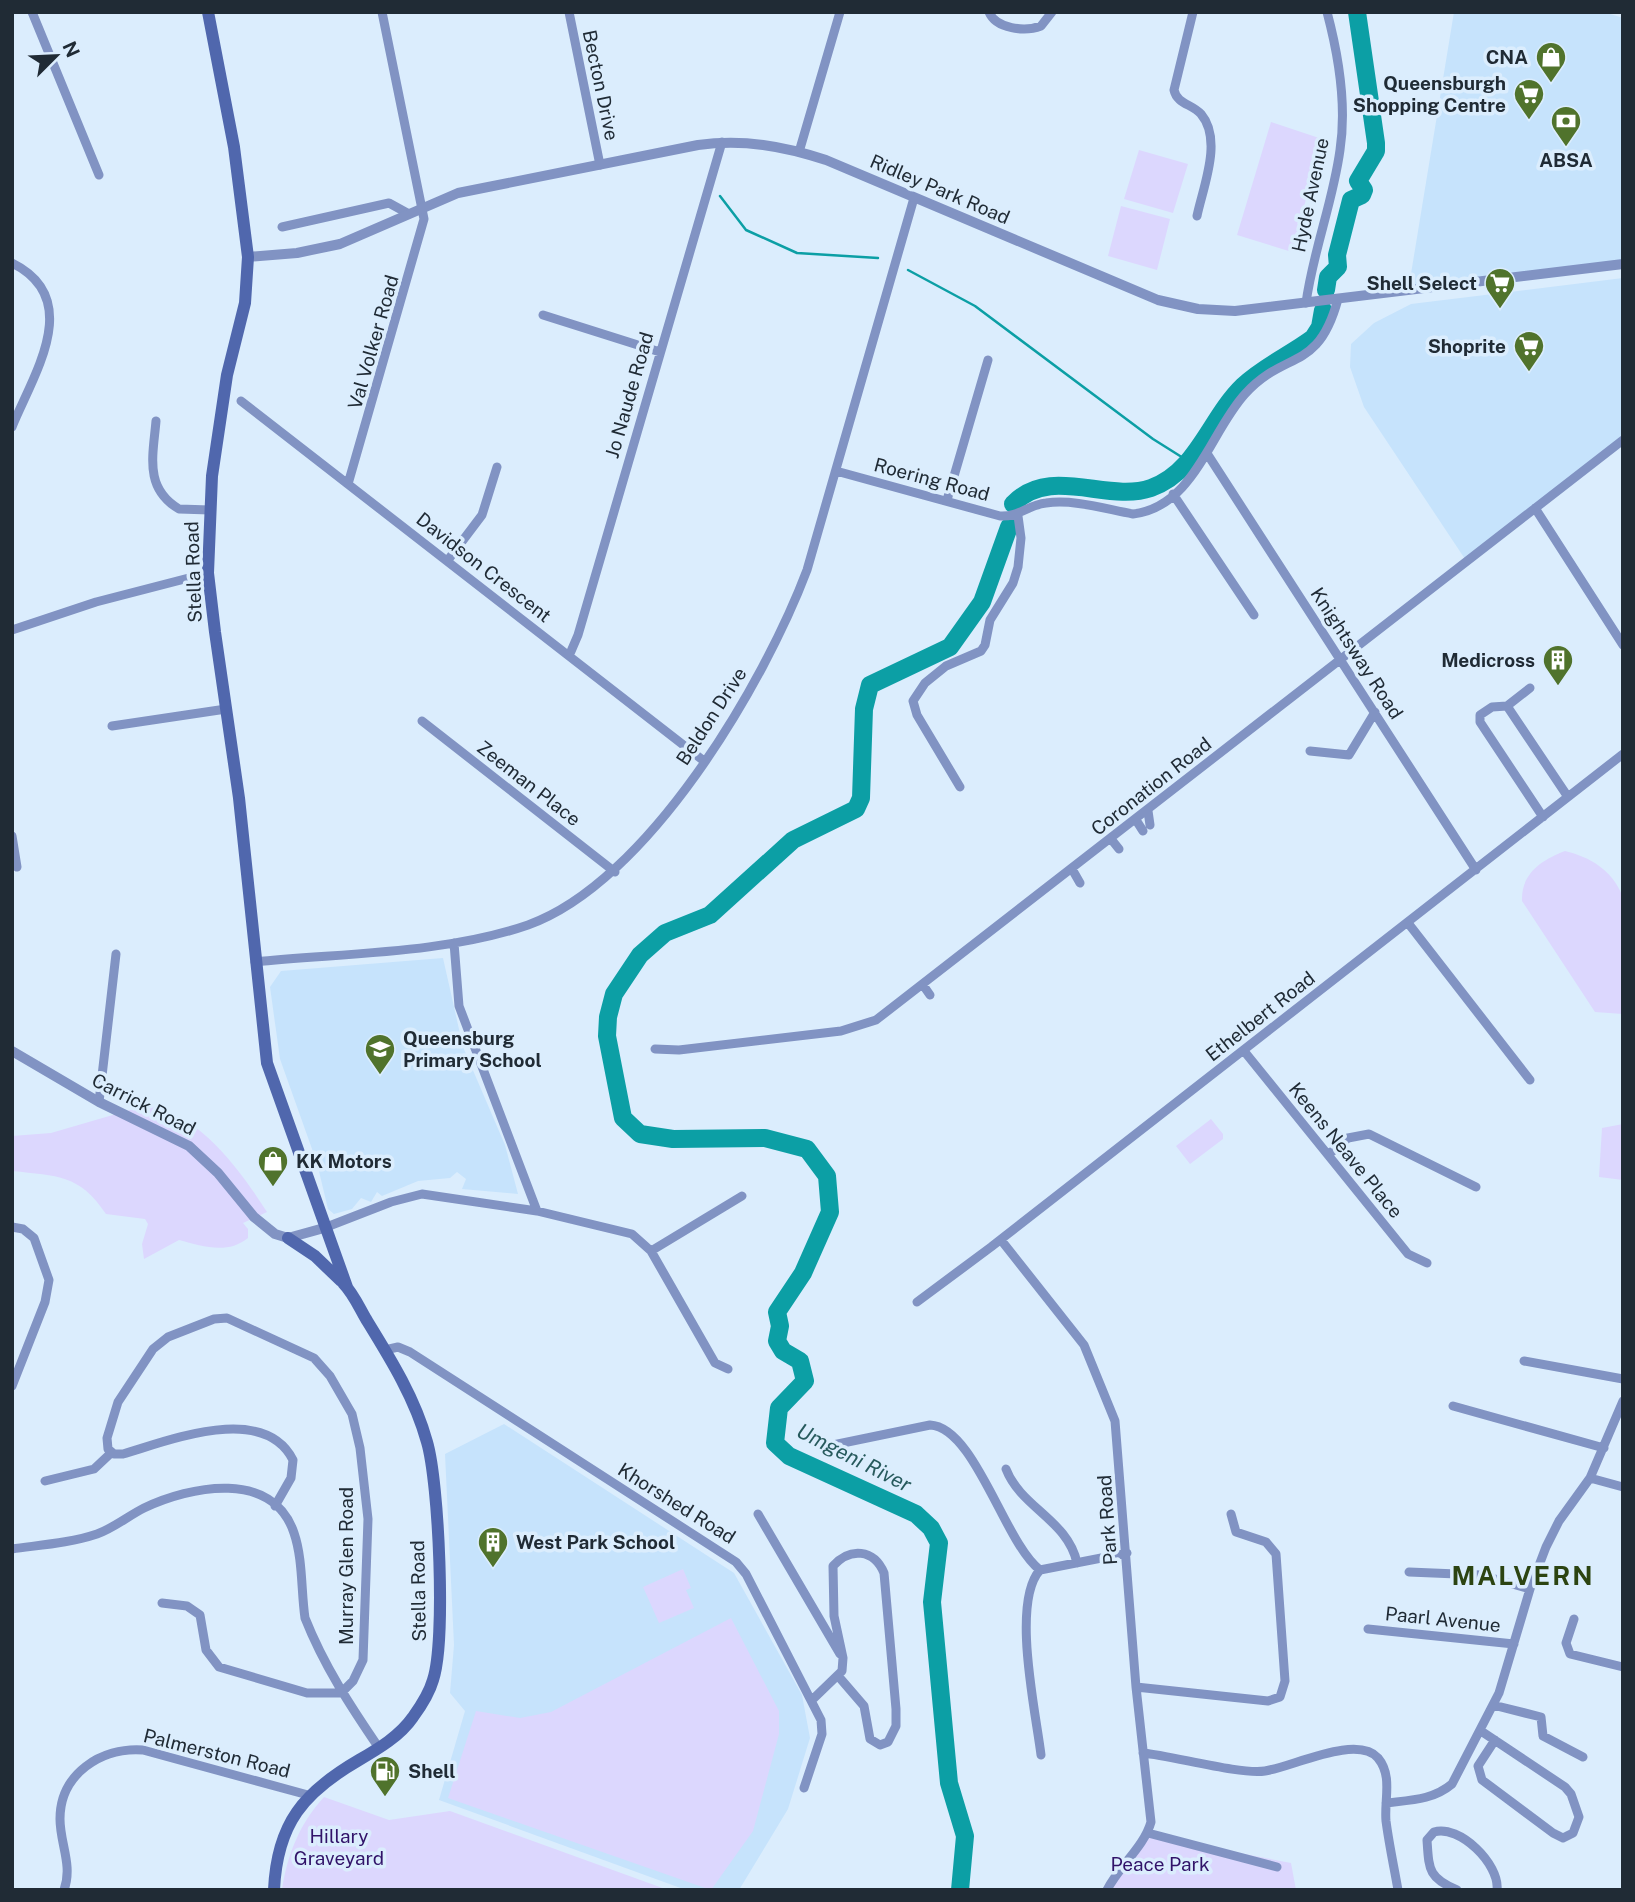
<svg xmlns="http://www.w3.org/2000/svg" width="1635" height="1902" font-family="'Public Sans',sans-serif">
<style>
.built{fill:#c6e3fc}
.green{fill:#dcd7fe}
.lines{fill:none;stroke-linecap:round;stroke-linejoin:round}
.stream{stroke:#0c9fa5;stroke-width:2.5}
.river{stroke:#0c9fa5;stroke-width:18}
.minor{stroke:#8193c3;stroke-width:9}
.tertiary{stroke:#8193c3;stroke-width:10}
.secondary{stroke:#5067ad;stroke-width:12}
.labels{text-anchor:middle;stroke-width:7;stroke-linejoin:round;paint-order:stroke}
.poi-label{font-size:19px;font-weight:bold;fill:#202b35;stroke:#dbedfd;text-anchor:end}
.street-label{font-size:19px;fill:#202b35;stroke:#dbedfd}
.park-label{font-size:19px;fill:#311369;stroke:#dbedfd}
.water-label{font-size:21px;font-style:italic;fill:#275a5d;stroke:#dbedfd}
.district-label{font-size:26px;font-weight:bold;letter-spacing:2px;fill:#2c4412;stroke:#dbedfd}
</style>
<rect width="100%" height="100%" fill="#dbedfd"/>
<path class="built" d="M 1454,12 L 1604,12 L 1623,18 L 1623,262 L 1409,286 Z
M 1623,278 L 1623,436 L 1465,559 L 1364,407 L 1350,367 L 1351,344 L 1374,323 L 1411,304 Z
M 443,958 L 463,1047 L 505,1145 L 518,1194 L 462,1189 L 466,1179 L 457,1172 L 450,1178 L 418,1181 L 382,1196 L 377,1192 L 371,1202 L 361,1198 L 352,1209 L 334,1214 L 328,1209 L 317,1163 L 280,1059 L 270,987 L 281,971 Z
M 504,1424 L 734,1573 L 802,1695 L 810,1738 L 788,1809 L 739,1890 L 686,1890 L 439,1800 L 465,1711 L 450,1693 L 454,1645 L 445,1454 Z"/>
<path class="green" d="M 1271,122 L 1322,139 L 1292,252 L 1237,235 Z
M 1139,150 L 1188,164 L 1173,213 L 1124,199 Z
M 1121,206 L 1170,219 L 1157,270 L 1108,256 Z
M 1565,851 C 1590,857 1612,870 1622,895 C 1628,910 1623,992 1623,1014 L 1595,1012 L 1522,901 C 1521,873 1542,860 1565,851 Z
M 147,1105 C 200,1114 240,1170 267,1212 L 243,1223 L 248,1229 L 248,1238 C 227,1255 202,1246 179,1240 L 144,1259 L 142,1244 L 148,1224 L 145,1219 L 106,1214 C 79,1174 58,1176 12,1171 L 12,1136 L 51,1133 Z
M 1211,1119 L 1223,1134 L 1223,1139 L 1190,1164 L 1176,1146 Z
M 1623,1124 L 1623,1180 L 1599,1177 L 1602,1128 Z
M 683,1569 L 691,1588 L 686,1590 L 694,1608 L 659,1623 L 643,1587 Z
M 731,1618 L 779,1711 L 779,1734 L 753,1831 L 711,1890 L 448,1798 L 476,1711 L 520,1718 L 551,1712 Z
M 324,1797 L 389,1820 L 450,1811 L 668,1890 L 282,1890 C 287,1855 300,1823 324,1797 Z
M 1150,1836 L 1291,1863 L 1296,1890 L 1113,1890 L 1116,1878 Z"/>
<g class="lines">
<path class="stream" d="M 720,196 L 746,230 L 797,253 L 878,258
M 908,270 L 975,306 L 1153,439 L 1188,461"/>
<path class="river" d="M 1326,290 L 1328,277 L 1338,267 L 1337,255 L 1351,200 L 1362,195 L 1364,190 L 1358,181 L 1376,151 L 1376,143 L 1357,12
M 1013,504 C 1050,465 1107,503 1151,488 C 1197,472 1210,418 1243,386 C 1263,367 1290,355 1313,338 L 1320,327 L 1323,310
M 960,1890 L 965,1836 L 949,1783 L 932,1602 L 939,1543 L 931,1528 L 916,1514 L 789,1456 L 775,1443 L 779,1408 L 805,1381 L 800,1361 L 783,1351 L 777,1341 L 780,1326 L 777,1312 L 803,1273 L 830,1212 L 827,1176 L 807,1149 L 765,1138 L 673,1139 L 640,1134 L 623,1118 L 607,1036 L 608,1017 L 614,994 L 640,955 L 665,933 L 710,915 L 793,840 L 856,809 L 861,798 L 864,709 L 870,685 L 950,647 L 982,602 L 1009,527"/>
<path class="minor" d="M 32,12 L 99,175
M 569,12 L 600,165
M 989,12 C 996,29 1025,32 1041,26 L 1052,12
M 1193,12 L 1174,90 C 1177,104 1192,104 1201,114 C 1223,140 1203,187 1197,216
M 799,152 L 840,12
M 282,227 L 389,203 L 409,214
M 12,263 C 85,299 33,375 12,427
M 1306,303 C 1313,251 1333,202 1340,150 C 1347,104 1339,57 1327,12
M 543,315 L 660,352
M 241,401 L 704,761
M 156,421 C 153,456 144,488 179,509 L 210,510
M 1208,455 L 1476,870
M 836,471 L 1000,516 C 1019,517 1028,505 1046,503 C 1074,499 1105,509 1133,514 C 1194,507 1210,432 1245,394 C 1286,349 1318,373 1338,299
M 348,484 L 424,219 L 382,12
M 1173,494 L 1254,615
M 947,500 L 988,360
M 1535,508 L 1623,645
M 448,560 L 482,515 L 497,467
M 12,630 L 96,602 L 208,573
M 569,656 L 578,635 L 722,142
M 1530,688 L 1507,706 L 1568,797
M 1507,706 L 1492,707 L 1480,715 L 1480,722 L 1543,817
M 422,721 L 615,872
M 112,726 L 226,709
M 1310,751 L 1349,755 L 1375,712
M 960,787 L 917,715 L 913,701 L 925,683 L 946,666 L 981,651 L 985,645 L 990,620 L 1013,583 L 1018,567 L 1021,538 L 1018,516
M 1148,811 L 1150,825
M 1136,820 L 1143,831
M 12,836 L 17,867
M 1111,839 L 1119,849
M 1072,869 L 1080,883
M 1408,923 L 1530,1080
M 454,943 L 459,1006 L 537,1211
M 255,962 C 343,953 444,954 528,925 C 648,882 764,684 807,570 L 914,198
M 923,985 L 930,995
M 655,1049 L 679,1050 L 841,1031 L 876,1020 L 1623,440
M 1244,1051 L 1408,1254 L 1427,1263
M 99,1102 L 116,954
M 1328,1155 L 1348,1138 L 1369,1134 L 1476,1187
M 12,1227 L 23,1229 L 34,1238 L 49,1280 L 45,1302 L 12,1386
M 324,1228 L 391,1202 L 422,1194 L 537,1211 L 632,1234 L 651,1251 L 715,1363 L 728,1369
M 1001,1240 L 1084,1345 L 1115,1421 L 1136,1687 L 1151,1822 C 1144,1847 1119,1866 1107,1890
M 651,1251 L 742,1196
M 917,1302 L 991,1247 L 1623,754
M 385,1350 L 398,1347 L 410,1352 L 736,1562 L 746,1574 L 821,1720 L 822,1734 L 804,1788
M 1524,1361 L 1623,1379
M 1453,1406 L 1604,1448
M 833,1445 L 930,1425 C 975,1427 1005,1544 1040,1570 L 1127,1553
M 1006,1469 C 1021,1508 1068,1520 1077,1563
M 1590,1478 L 1623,1487
M 45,1481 L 94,1469 L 111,1453
M 758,1514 L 840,1654
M 12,1549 C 40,1545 70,1543 97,1534 C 114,1528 128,1516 144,1508 C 190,1486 273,1469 294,1533 C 303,1559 301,1591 305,1618 C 324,1666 351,1707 379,1748
M 1040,1570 C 1011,1602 1036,1713 1041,1755
M 1409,1572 L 1481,1575 L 1530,1589
M 162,1603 L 187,1606 L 200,1615 L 206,1650 L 219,1667 L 307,1693 L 341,1693 L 353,1681 L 363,1660 L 368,1519 L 360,1448 L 352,1414 L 330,1376 L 314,1358 L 227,1318 L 214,1319 L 168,1337 L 153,1349 L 118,1402 L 107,1438 L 108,1449 L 114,1454 L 123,1454 C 168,1441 264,1402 293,1460 L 291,1478 L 275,1506
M 1574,1619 L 1566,1643 L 1570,1654 L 1623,1667
M 1368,1629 L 1514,1644
M 1136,1687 L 1268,1701 L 1280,1697 L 1285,1681 L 1276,1554 L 1266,1542 L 1236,1532 L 1231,1514
M 812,1700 L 842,1671 L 843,1658 L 834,1616 L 833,1566 C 850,1547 874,1549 884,1573 L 896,1709 L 896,1726 L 888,1742 L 880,1745 L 870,1739 L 864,1706 L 839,1677
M 1493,1705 L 1541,1717 L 1543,1736 L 1583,1757
M 1481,1731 L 1565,1787 L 1571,1794 L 1579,1817 L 1573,1833 L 1563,1838 L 1553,1833 L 1482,1780 L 1478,1766 L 1495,1740
M 1143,1753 C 1173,1756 1241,1775 1265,1771 C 1292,1767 1357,1734 1378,1758 C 1393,1776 1384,1800 1386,1821 C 1389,1844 1394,1867 1398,1890
M 1386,1803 C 1411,1800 1433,1800 1452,1784 L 1499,1693 L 1530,1589 L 1546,1547 L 1559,1521 L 1590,1478 L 1623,1401
M 1148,1833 L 1277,1867
M 64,1890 C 73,1865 60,1844 60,1819 C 60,1774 101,1747 143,1750 L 308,1795
M 1457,1890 C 1428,1878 1429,1869 1427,1840 L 1434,1832 C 1459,1824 1500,1864 1497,1890"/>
<path class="tertiary" d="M 248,257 L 297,253 L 340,244 L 458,193 L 698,145 C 744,139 783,146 826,160 L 1158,300 L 1198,309 L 1235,311 L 1623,264
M 12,1051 L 99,1102 L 189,1146 L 218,1173 L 254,1217 L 275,1234 L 288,1238 L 324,1228"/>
<path class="secondary" d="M 208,12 L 234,147 L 248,257 L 245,303 L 227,375 L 212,476 L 208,573 L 215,632 L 239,798 L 267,1063 L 347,1287
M 288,1238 L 315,1256 L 341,1281
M 274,1890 C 277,1823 304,1792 359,1760 C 378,1749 400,1736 413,1717 C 421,1706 429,1694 433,1680 C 446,1641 439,1483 427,1442 C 415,1398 390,1358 366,1319 C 359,1307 353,1293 343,1283"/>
</g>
<defs>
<g id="shop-pin" transform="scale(1.575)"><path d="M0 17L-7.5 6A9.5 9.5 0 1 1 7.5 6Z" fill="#50732c" stroke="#dbedfd"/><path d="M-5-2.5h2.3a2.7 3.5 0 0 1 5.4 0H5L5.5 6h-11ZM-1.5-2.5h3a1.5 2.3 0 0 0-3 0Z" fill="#fff"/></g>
<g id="supermarket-pin" transform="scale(1.575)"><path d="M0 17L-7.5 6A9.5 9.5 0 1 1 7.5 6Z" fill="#50732c" stroke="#dbedfd"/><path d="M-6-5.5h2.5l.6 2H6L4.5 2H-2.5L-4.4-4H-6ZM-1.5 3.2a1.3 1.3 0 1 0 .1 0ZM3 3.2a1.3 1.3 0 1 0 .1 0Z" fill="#fff"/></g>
<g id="bank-pin" transform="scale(1.575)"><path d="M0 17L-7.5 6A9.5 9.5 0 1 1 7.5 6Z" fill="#50732c" stroke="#dbedfd"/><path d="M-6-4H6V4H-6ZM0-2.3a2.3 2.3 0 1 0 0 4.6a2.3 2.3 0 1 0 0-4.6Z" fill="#fff"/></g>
<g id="building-pin" transform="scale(1.575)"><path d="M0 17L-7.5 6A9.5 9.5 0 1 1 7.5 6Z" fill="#50732c" stroke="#dbedfd"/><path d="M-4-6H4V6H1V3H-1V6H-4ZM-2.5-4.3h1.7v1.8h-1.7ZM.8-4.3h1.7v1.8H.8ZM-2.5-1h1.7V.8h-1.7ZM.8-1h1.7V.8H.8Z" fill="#fff"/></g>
<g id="school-pin" transform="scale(1.575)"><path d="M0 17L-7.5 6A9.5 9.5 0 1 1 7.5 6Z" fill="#50732c" stroke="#dbedfd"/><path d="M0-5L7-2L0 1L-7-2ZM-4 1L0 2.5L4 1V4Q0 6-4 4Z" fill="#fff"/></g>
<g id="fuel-pin" transform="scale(1.575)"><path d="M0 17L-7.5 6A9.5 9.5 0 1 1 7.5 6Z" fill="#50732c" stroke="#dbedfd"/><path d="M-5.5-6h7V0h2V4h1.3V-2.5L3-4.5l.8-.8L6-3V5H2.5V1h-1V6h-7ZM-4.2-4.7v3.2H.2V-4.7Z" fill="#fff"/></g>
</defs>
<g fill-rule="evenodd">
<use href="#shop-pin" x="1551" y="57"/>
<use href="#supermarket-pin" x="1529" y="94"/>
<use href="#bank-pin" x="1566" y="121"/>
<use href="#supermarket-pin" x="1500" y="283"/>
<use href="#supermarket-pin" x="1529" y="346"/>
<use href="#building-pin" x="1558" y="660"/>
<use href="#school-pin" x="380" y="1049"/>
<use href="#shop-pin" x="273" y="1161"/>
<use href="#building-pin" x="493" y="1542"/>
<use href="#fuel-pin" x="385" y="1771"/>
</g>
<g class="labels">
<g class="poi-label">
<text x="1528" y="64">CNA</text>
<text x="1506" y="90">Queensburgh<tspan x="1506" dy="22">Shopping Centre</tspan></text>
<text x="1566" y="167" text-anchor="middle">ABSA</text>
<text x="1477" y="290">Shell Select</text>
<text x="1506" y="353">Shoprite</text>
<text x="1535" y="667">Medicross</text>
<text x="403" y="1045" text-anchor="start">Queensburg<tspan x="403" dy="22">Primary School</tspan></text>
<text x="296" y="1168" text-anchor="start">KK Motors</text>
<text x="516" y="1549" text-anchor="start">West Park School</text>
<text x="408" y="1778" text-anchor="start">Shell</text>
</g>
<g class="street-label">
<text transform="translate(601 85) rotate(78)" y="7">Becton Drive</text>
<text transform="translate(940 189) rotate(23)" y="7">Ridley Park Road</text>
<text transform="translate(1310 195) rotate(-78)" y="7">Hyde Avenue</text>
<text transform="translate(373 342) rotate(-74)" y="7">Val Volker Road</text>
<text transform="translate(629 395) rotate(-74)" y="7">Jo Naude Road</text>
<text transform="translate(932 479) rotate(15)" y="7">Roering Road</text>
<text transform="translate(484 567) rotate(38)" y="7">Davidson Crescent</text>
<text transform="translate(193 572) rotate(-92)" y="7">Stella Road</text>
<text transform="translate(1357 653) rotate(57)" y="7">Knightsway Road</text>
<text transform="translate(711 716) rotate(-57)" y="7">Beldon Drive</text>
<text transform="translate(529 783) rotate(38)" y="7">Zeeman Place</text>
<text transform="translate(1151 786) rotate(-38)" y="7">Coronation Road</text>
<text transform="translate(1260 1016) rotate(-38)" y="7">Ethelbert Road</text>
<text transform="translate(144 1104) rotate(27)" y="7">Carrick Road</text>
<text transform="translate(1346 1150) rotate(51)" y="7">Keens Neave Place</text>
<text transform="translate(677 1503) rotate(32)" y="7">Khorshed Road</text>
<text transform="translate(1107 1520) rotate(-94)" y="7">Park Road</text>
<text transform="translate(346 1566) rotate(-90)" y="7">Murray Glen Road</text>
<text transform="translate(418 1591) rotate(-91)" y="7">Stella Road</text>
<text transform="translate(1443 1619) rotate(6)" y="7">Paarl Avenue</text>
<text transform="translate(217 1753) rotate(14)" y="7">Palmerston Road</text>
</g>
<g class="park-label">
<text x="339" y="1843">Hillary<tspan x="339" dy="22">Graveyard</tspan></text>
<text x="1160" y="1871">Peace Park</text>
</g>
<g class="water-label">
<text transform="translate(854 1458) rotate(27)" y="7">Umgeni River</text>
</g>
<g class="district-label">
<text x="1523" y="1585">MALVERN</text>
</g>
</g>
<rect width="1635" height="1902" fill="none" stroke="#202b35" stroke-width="28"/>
<g transform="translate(56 56) rotate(66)" stroke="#dbedfd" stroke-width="5" paint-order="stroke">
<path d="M0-5L12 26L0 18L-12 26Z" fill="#202b35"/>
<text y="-10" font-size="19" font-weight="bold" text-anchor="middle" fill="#202b35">N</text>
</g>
</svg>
